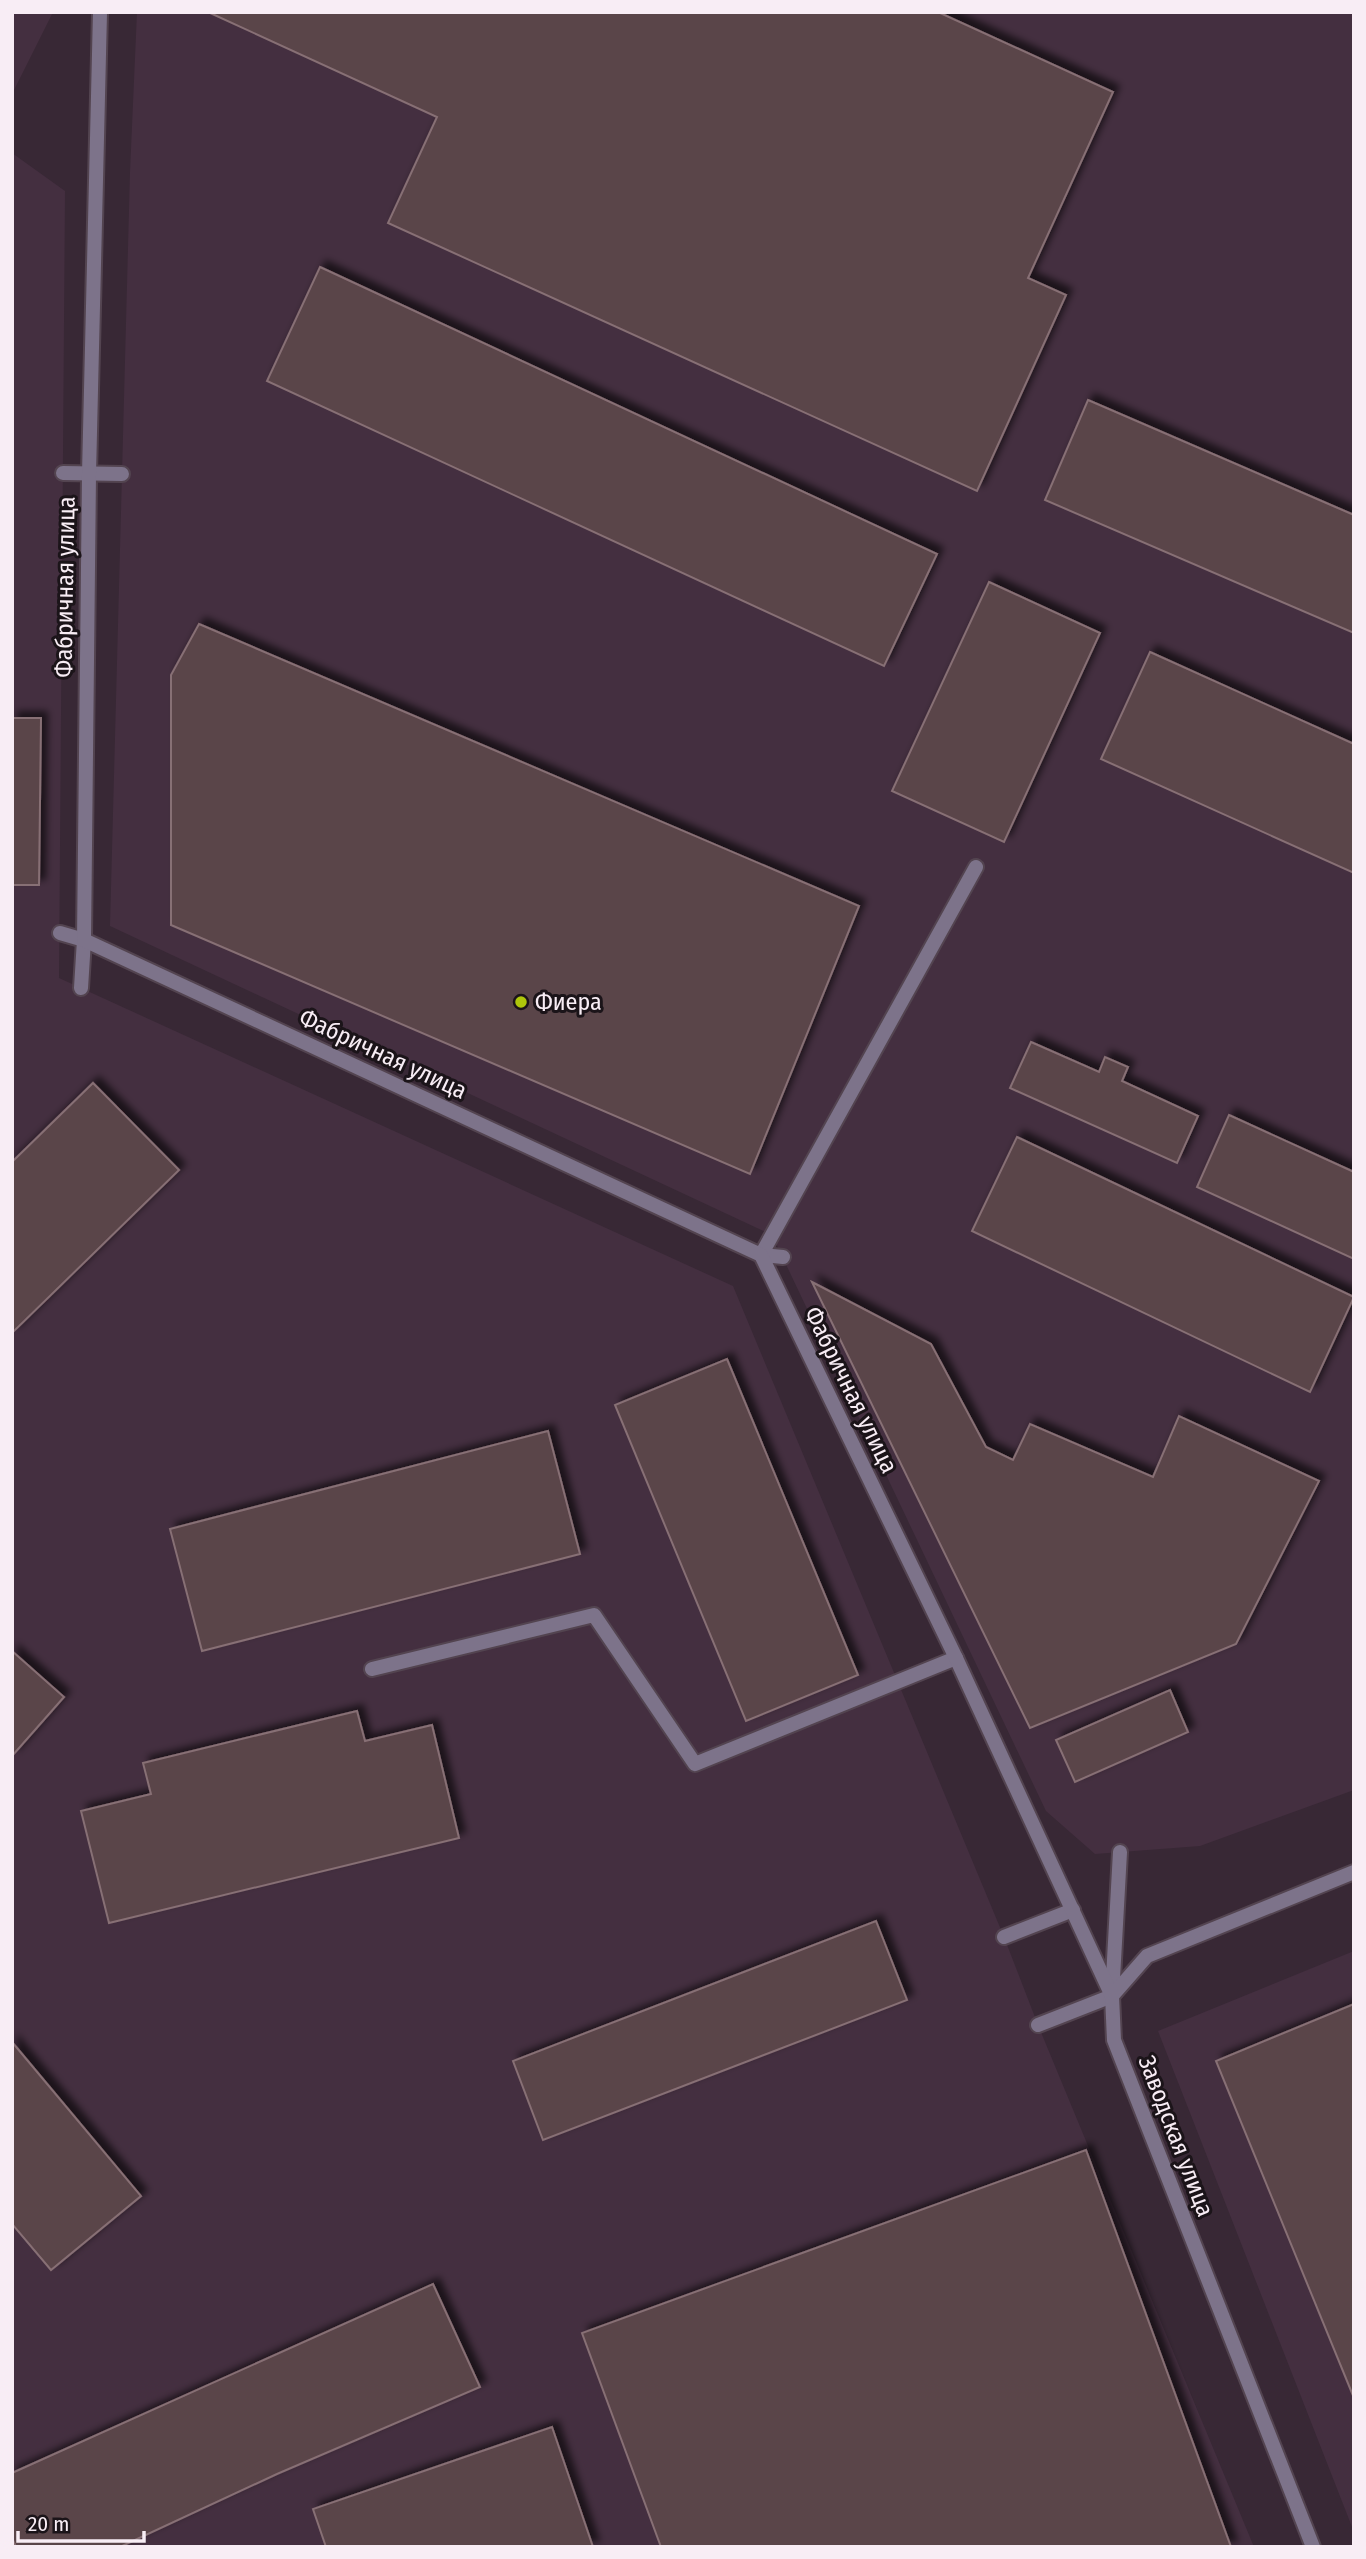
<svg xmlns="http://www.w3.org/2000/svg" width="1366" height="2559" font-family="'Fira Sans Condensed',sans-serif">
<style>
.built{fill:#442f40}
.building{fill:#5a4449;stroke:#876f74;stroke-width:2;filter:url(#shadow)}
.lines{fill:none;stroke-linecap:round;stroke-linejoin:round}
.service-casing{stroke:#534450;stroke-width:18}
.minor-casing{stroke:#534450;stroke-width:18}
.service{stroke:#7d738a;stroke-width:14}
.minor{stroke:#7d738a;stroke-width:14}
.poi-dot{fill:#aec60b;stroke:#1b1419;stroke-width:2.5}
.labels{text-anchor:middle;stroke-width:6;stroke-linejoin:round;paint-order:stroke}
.street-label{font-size:24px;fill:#f8edf5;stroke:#1b1419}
.poi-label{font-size:24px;fill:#f8edf5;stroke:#1b1419;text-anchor:start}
</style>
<defs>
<filter id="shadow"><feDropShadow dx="6" dy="-6" stdDeviation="3.5" flood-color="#0009"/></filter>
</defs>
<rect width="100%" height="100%" fill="#382835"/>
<path class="built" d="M 12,12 L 53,12 L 12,94 Z
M 137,12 L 1354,12 L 1354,1790 L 1200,1846 L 1095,1854 L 1046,1811 L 772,1235 L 110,926 L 130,172 Z
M 12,153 L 65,191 L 59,978 L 733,1286 L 1004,1937 L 1038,2025 L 1254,2547 L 12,2547 Z
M 1354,1951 L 1354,2532 L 1158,2031 Z"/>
<path class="building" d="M 208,12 L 938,12 L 1113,92 L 1028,278 L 1066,295 L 977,491 L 388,223 L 437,117 Z
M 320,267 L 937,554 L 884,666 L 267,381 Z
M 1088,400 L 1354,515 L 1354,633 L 1045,500 Z
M 989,582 L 1100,633 L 1004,842 L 892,791 Z
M 199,624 L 859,906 L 750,1174 L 171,925 L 171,675 Z
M 1150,652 L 1354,744 L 1354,873 L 1101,759 Z
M 12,718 L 41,718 L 39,885 L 12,885 Z
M 1031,1042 L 1099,1072 L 1105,1057 L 1128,1067 L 1122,1081 L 1198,1116 L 1177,1163 L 1010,1088 Z
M 93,1083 L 179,1170 L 12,1333 L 12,1162 Z
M 1229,1115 L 1354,1172 L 1354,1259 L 1197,1187 Z
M 1017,1137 L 1354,1297 L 1310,1392 L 972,1231 Z
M 812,1282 L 931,1344 L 986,1447 L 1013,1460 L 1030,1424 L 1153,1477 L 1179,1416 L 1319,1481 L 1236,1644 L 1030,1728 Z
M 727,1359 L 858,1675 L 746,1721 L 615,1405 Z
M 548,1431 L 580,1554 L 202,1651 L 170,1529 Z
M 12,1651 L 64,1697 L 12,1756 Z
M 1170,1690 L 1188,1732 L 1075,1782 L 1056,1740 Z
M 357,1711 L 365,1741 L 432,1725 L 459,1838 L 109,1923 L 81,1811 L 151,1794 L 143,1763 Z
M 876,1921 L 907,2000 L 543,2140 L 513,2061 Z
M 1354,2004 L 1354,2398 L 1216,2061 Z
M 12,2042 L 141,2196 L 51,2270 L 12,2224 Z
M 1086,2150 L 1231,2547 L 661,2547 L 582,2333 Z
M 433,2284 L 480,2387 L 277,2474 L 120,2547 L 16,2547 L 12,2538 L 12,2473 Z
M 552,2427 L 593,2547 L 326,2547 L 313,2509 Z"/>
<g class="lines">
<g class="service-casing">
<path id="service" d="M 63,473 L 122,474
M 60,933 L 84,940 L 81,988
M 783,1257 L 761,1255 L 976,867
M 372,1669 L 594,1615 L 695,1764 L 956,1658
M 1004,1937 L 1073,1910
M 1038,2025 L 1112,1996 L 1120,1852"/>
</g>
<g class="minor-casing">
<path id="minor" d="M 100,12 L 89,474 L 84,940 L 761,1255 L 956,1658 L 1112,1996 L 1114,2040 L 1313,2547
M 1112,1996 L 1147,1956 L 1354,1872"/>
</g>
<use href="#service" class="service"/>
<use href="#minor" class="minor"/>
</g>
<circle class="poi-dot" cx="521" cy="1002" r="7"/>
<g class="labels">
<g class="street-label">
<text transform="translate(65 587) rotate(-89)" y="8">Фабричная улица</text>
<text transform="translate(383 1054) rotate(25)" y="8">Фабричная улица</text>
<text transform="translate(851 1390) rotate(64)" y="8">Фабричная улица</text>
<text transform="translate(1176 2136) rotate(69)" y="8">Заводская улица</text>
</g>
<g class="poi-label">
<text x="535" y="1010">Фиера</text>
</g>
</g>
<rect width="1366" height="2559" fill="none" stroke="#f8edf5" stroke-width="28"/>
<path d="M18 2531v10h126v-10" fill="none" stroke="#f8edf5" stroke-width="3.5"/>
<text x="28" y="2531" font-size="21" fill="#f8edf5" stroke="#1b1419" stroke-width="5" paint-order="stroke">20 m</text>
</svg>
